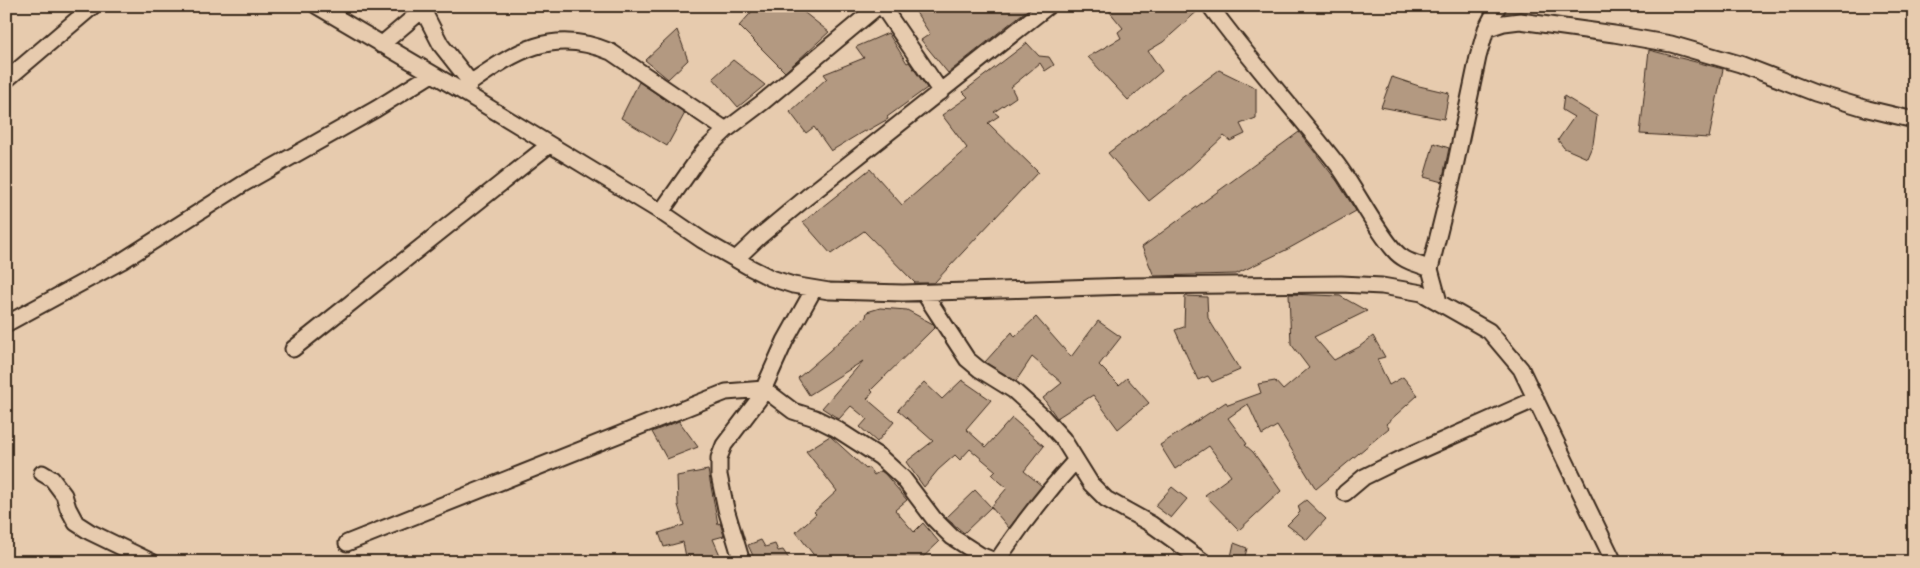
<svg xmlns="http://www.w3.org/2000/svg" width="1920" height="568" font-family="Mali,sans-serif">
<style>
.building{fill:#b39981;stroke:#3b2a1e}
.lines{fill:none;stroke-linecap:round;stroke-linejoin:round}
.street-casing{stroke:#3b2a1e;stroke-width:19}
.street{stroke:#e7cbae;stroke-width:15}
</style>
<rect width="100%" height="100%" fill="#e7cbae"/>
<filter id="ink" filterUnits="userSpaceOnUse"><feTurbulence type="fractalNoise" baseFrequency=".02" numOctaves="2"/><feDisplacementMap in="SourceGraphic" scale="10" xChannelSelector="R" yChannelSelector="G"/><feConvolveMatrix kernelMatrix="1 2 1 2 8 2 1 2 1" color-interpolation-filters="sRGB"/></filter>
<g filter="url(#ink)">
<path class="building" d="M 757,6 L 796,6 L 829,32 L 785,72 L 739,26 Z
M 912,6 L 1032,6 L 948,73 L 921,40 L 930,34 Z
M 1105,6 L 1201,6 L 1201,8 L 1163,42 L 1148,51 L 1162,71 L 1128,100 L 1088,57 L 1121,38 L 1118,32 L 1123,28 Z
M 677,30 L 688,60 L 668,79 L 645,60 Z
M 888,33 L 907,63 L 909,62 L 927,88 L 887,117 L 888,119 L 865,132 L 864,131 L 831,151 L 814,127 L 806,133 L 790,112 L 827,78 L 824,74 L 864,58 L 856,47 Z
M 1027,43 L 1039,56 L 1049,57 L 1054,65 L 1045,71 L 1040,63 L 1011,87 L 1016,97 L 994,112 L 999,116 L 988,123 L 1038,172 L 934,283 L 915,283 L 864,231 L 831,254 L 803,222 L 870,169 L 902,205 L 967,148 L 942,115 L 968,97 L 963,92 Z
M 1649,50 L 1723,69 L 1709,138 L 1640,134 Z
M 733,60 L 765,85 L 738,107 L 713,78 Z
M 1219,70 L 1256,88 L 1256,118 L 1240,124 L 1245,134 L 1230,141 L 1224,136 L 1184,173 L 1149,201 L 1108,153 Z
M 1392,77 L 1419,86 L 1449,93 L 1444,119 L 1381,107 Z
M 639,82 L 685,113 L 667,146 L 621,118 Z
M 1564,96 L 1597,116 L 1593,144 L 1587,158 L 1564,148 L 1558,140 L 1574,117 L 1562,110 Z
M 1299,132 L 1337,181 L 1356,211 L 1288,249 L 1236,274 L 1154,276 L 1142,247 Z
M 1434,143 L 1449,148 L 1442,182 L 1424,177 Z
M 1289,294 L 1340,296 L 1367,311 L 1314,337 L 1334,360 L 1359,347 L 1373,336 L 1385,357 L 1377,359 L 1389,385 L 1403,377 L 1418,395 L 1386,424 L 1389,428 L 1316,489 L 1277,426 L 1262,435 L 1248,404 L 1228,418 L 1247,444 L 1245,445 L 1253,452 L 1281,491 L 1239,530 L 1205,495 L 1231,476 L 1209,446 L 1175,469 L 1160,445 L 1226,402 L 1228,405 L 1261,393 L 1258,384 L 1275,381 L 1283,390 L 1309,368 L 1291,344 Z
M 1185,296 L 1207,297 L 1208,318 L 1240,370 L 1212,382 L 1208,376 L 1198,380 L 1175,330 L 1184,327 Z
M 880,308 L 907,310 L 933,324 L 935,327 L 871,390 L 873,392 L 867,399 L 894,422 L 877,442 L 860,427 L 867,419 L 851,406 L 839,419 L 822,408 L 863,361 L 809,395 L 798,378 L 828,352 L 866,317 L 867,312 Z
M 1036,317 L 1071,357 L 1098,321 L 1121,337 L 1099,365 L 1119,385 L 1127,378 L 1149,403 L 1118,429 L 1093,395 L 1057,418 L 1043,398 L 1062,383 L 1032,357 L 1016,381 L 985,362 L 1012,332 L 1015,337 Z
M 962,380 L 991,400 L 966,429 L 986,447 L 1012,418 L 1044,446 L 1024,471 L 1042,486 L 1009,528 L 991,507 L 1007,488 L 992,475 L 996,471 L 970,449 L 960,460 L 955,455 L 938,470 L 924,487 L 906,462 L 933,441 L 898,410 L 924,382 L 942,399 Z
M 679,421 L 698,447 L 667,459 L 652,432 Z
M 830,436 L 866,469 L 868,467 L 874,475 L 881,471 L 885,474 L 907,500 L 895,510 L 914,532 L 923,523 L 939,542 L 918,562 L 819,562 L 796,532 L 816,514 L 814,512 L 837,491 L 806,451 Z
M 708,470 L 718,524 L 720,523 L 724,536 L 713,539 L 723,562 L 687,562 L 683,542 L 664,547 L 659,533 L 684,525 L 678,505 L 677,476 Z
M 1172,487 L 1187,499 L 1171,518 L 1155,506 Z
M 975,490 L 991,507 L 964,533 L 946,518 Z
M 1306,500 L 1326,519 L 1307,540 L 1287,525 L 1300,512 L 1298,506 Z
M 761,540 L 765,547 L 775,544 L 778,551 L 783,550 L 791,562 L 754,562 L 754,558 L 748,545 Z
M 1234,543 L 1247,548 L 1244,561 L 1231,557 Z"/>
<g class="lines">
<g class="street-casing">
<path id="street" d="M 317,6 L 460,90 L 661,212 L 702,240 L 751,268 L 771,278 L 793,285 L 829,291 L 903,293 L 1131,286 L 1341,284 L 1382,286 L 1422,293 L 1489,331 L 1521,369 L 1614,562
M 882,6 L 941,92
M 1210,6 C 1250,61 1296,111 1337,164 C 1357,191 1372,224 1394,250 C 1404,262 1417,263 1430,269 L 1439,302
M 423,10 L 441,45 L 471,83
M 1486,29 L 1504,23 L 1520,21 L 1614,34 L 1671,44 L 1740,64 L 1815,93 L 1868,109 L 1914,120
M 381,45 L 427,6
M 6,80 L 93,6
M 460,90 C 510,56 547,25 611,52 L 726,130
M 661,212 L 703,152 L 726,130 L 763,102 L 878,6
M 736,259 L 759,237 L 807,197 L 1048,6
M 1430,269 L 1453,176 L 1478,57 L 1486,29 L 1498,6
M 924,293 L 967,359 L 979,369 L 1013,390 L 1042,416 L 1063,439 L 1091,484 L 1106,499 L 1151,524 L 1204,562
M 6,324 L 122,261 L 243,184 L 376,109 L 432,74
M 293,349 L 549,145
M 42,473 L 52,479 L 64,495 L 68,508 L 76,523 L 90,532 L 152,562
M 1345,493 L 1364,477 L 1403,458 L 1536,399
M 347,543 L 726,392 L 764,389 L 793,411 L 815,418 L 835,428 L 880,457 L 903,478 L 934,519 L 952,537 L 980,555 L 997,562
M 997,561 C 1021,525 1047,492 1076,460
M 742,562 L 726,509 L 719,475 L 719,458 L 724,445 L 759,399 L 785,341 L 814,289"/>
</g>
<use href="#street" class="street"/>
</g>
</g>
<rect width="1920" height="568" fill="none" stroke="#e7cbae" stroke-width="25"/>
<rect x="12" y="12" width="1895" height="543" fill="none" stroke="#3b2a1e" stroke-width="2" filter="url(#ink)"/>
</svg>
